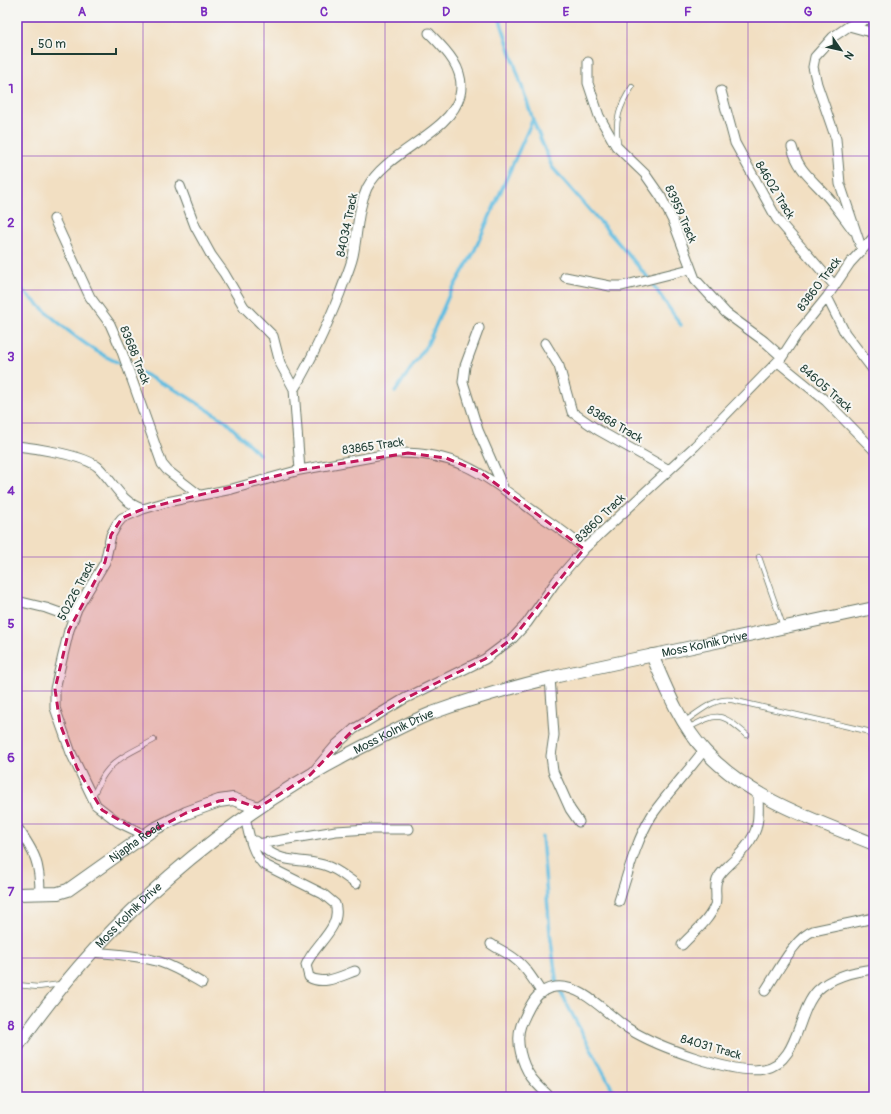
<svg xmlns="http://www.w3.org/2000/svg" width="891" height="1114" font-family="Pangolin,sans-serif">
<style>
.lines{fill:none;stroke-linecap:round;stroke-linejoin:round}
.stream{stroke:#63bee1;stroke-width:3.5}
.lane-casing{stroke:#697666;stroke-width:6}
.street-casing{stroke:#697666;stroke-width:11}
.secondary-casing{stroke:#697666;stroke-width:14}
.lane{stroke:#fff;stroke-width:4.5}
.street{stroke:#fff;stroke-width:9}
.secondary{stroke:#fff;stroke-width:12}
.marked{fill:#c2185b;fill-opacity:0.2;stroke:#c2185b;stroke-width:3;stroke-dasharray:8 5;stroke-linejoin:round}
.grid{fill:none;stroke:#7b2cbf;stroke-width:1;stroke-opacity:0.55}
.labels{text-anchor:middle;stroke-width:4;stroke-linejoin:round;paint-order:stroke}
.street-label{font-size:12px;fill:#1f3d34;stroke:#f6f6f2}
.neatline{fill:none;stroke:#7b2cbf;stroke-width:1.5}
.grid-label{font-size:13px;text-anchor:middle;font-weight:bold;fill:#7b2cbf}
</style>
<rect width="100%" height="100%" fill="#f6f6f2"/>
<filter id="ink" filterUnits="userSpaceOnUse"><feTurbulence type="fractalNoise" baseFrequency=".025" numOctaves="2"/><feDisplacementMap in="SourceGraphic" scale="8" xChannelSelector="R" yChannelSelector="G"/><feConvolveMatrix kernelMatrix="1 2 1 2 8 2 1 2 1" color-interpolation-filters="sRGB"/></filter>
<filter id="wash" filterUnits="userSpaceOnUse"><feTurbulence type="fractalNoise" baseFrequency=".012" numOctaves="4" result="noise"/><feDisplacementMap in="SourceGraphic" scale="16" xChannelSelector="R" yChannelSelector="G"/><feGaussianBlur stdDeviation="0.9" result="paint"/><feColorMatrix in="noise" values="0 0 0 0 0 0 0 0 0 0 0 0 0 0 0 0 0 1.4 0 .05"/><feComposite in="paint" operator="in"/></filter>
<g filter="url(#wash)">
<rect width="100%" height="100%" fill="#f2dfc2"/>
<g class="lines">
<path class="stream" d="M 499,17 L 533,120 L 552,167 L 621,246 L 649,279 L 681,325
M 17,285 C 46,312 86,351 124,365
M 130,367 L 183,394 L 224,420 L 259,454
M 395,392 L 428,343 L 449,295 L 473,254 L 532,121
M 542,837 L 550,933 L 557,986 L 614,1092 L 620,1097"/>
</g>
</g>
<g filter="url(#ink)">
<g class="lines">
<g class="lane-casing">
<path id="lane" d="M 618,143 C 614,121 620,105 632,87
M 759,557 L 783,626
M 684,722 C 698,713 714,697 732,700 L 867,731 L 874,740 L 871,750
M 688,728 C 719,712 720,712 747,735
M 92,797 C 97,789 100,779 106,772 C 117,757 138,749 154,740
M 17,985 L 38,987 L 61,984"/>
</g>
<g class="street-casing">
<path id="street" d="M 849,26 L 874,33
M 588,62 L 588,83 L 599,116 L 616,146 L 645,174 L 661,197 L 673,221 L 695,279 L 726,313 L 764,341 L 782,357
M 721,91 L 735,143 L 777,219 L 834,285
M 792,147 C 798,170 811,178 826,195 C 836,206 844,218 853,230
M 180,186 L 195,226 L 211,255 L 224,273 L 244,307 L 273,336 L 280,363 L 294,389 L 300,470
M 54,219 L 90,297 L 110,324 L 121,349 L 162,464 L 167,470 L 198,494
M 862,250 L 840,184 L 836,139 L 817,84 L 813,67 L 815,57 L 833,37 L 849,26 L 873,17
M 565,277 L 610,286 L 622,286 L 690,269
M 827,297 L 845,333 L 874,371
M 479,328 L 465,366 L 463,382 L 478,430 L 503,487
M 545,343 L 559,366 L 572,412 L 598,430 L 669,470
M 778,362 L 826,401 L 874,450
M 294,389 C 313,357 326,328 340,293 C 344,281 350,269 353,256 C 358,233 357,210 367,188 C 386,151 451,133 460,95 C 466,69 445,49 429,33
M 17,446 C 36,448 84,455 98,467 C 114,482 120,502 143,509
M 17,601 L 46,608 L 74,618
M 550,677 L 554,735 L 551,756 L 553,771 L 570,809 L 579,822
M 314,771 L 337,744 L 354,729 L 404,699 L 485,659 L 513,638 L 527,623 L 557,580 L 584,549 L 695,446 L 782,357 L 797,334 L 827,297 L 850,263 L 874,237
M 245,817 C 249,834 251,851 263,864 L 323,894 L 335,904 C 343,928 313,945 306,965 L 309,977 C 323,986 341,976 355,971
M 17,827 C 35,853 40,862 40,894
M 145,835 L 118,822 L 96,805 L 71,753 L 55,708 L 55,689 L 69,630 L 77,609 L 105,562 L 111,535 L 117,524 L 122,518 L 143,509 L 167,502 L 232,489 L 300,470 L 394,453 C 457,451 484,475 532,510 C 550,523 568,533 584,549
M 256,841 C 281,866 294,857 324,865 C 336,868 346,877 356,884
M 258,844 L 336,831 L 369,829 L 409,829
M 619,901 C 628,873 636,841 652,815 C 668,792 687,773 704,750
M 491,944 C 498,949 508,953 515,959 C 526,967 534,981 542,993
M 682,945 C 693,933 709,921 715,905 C 718,896 713,886 718,878 C 722,870 731,864 737,857 C 759,834 759,825 758,794
M 92,952 C 114,954 139,955 160,962 C 175,967 188,975 202,983
M 765,991 C 776,975 795,937 813,931 L 874,918
M 550,1097 C 544,1091 536,1084 531,1077 C 522,1064 515,1041 521,1025 C 528,1010 535,989 555,987 C 582,983 608,1016 629,1029 C 656,1046 733,1075 764,1069 C 800,1062 796,1012 818,990 C 833,976 855,971 874,969"/>
</g>
<g class="secondary-casing">
<g id="secondary">
<path d="M 652,655 C 666,688 680,724 705,751 C 749,799 815,820 874,844"/>
<path id="s1" d="M 17,894 L 58,893 L 68,890 L 154,829 L 186,813 L 219,801 L 233,799 L 258,808"/>
<path id="s2" d="M 17,1047 C 104,920 223,818 360,748 C 384,736 407,723 432,713 C 507,686 585,669 664,653 C 734,638 804,623 874,608"/>
</g>
</g>
<use href="#lane" class="lane"/>
<use href="#street" class="street"/>
<use href="#secondary" class="secondary"/>
</g>
</g>
<path class="marked" d="M 408,453 L 446,458 L 480,472 L 584,549 L 513,638 L 485,659 L 404,699 L 354,729 L 310,775 L 258,808 L 233,799 L 219,801 L 186,813 L 145,835 L 102,810 L 77,768 L 60,724 L 55,689 L 69,630 L 105,562 L 111,535 L 122,518 L 143,509 L 300,470 Z"/>
<path class="grid" d="M 143,17 L 143,1097M 264,17 L 264,1097M 385,17 L 385,1097M 506,17 L 506,1097M 627,17 L 627,1097M 748,17 L 748,1097M 17,156 L 874,156M 17,290 L 874,290M 17,423 L 874,423M 17,557 L 874,557M 17,691 L 874,691M 17,824 L 874,824M 17,958 L 874,958"/>
<g class="labels">
<g class="street-label">
<text transform="translate(775 190) rotate(59)" y="4">84602 Track</text>
<text transform="translate(681 214) rotate(66)" y="4">83959 Track</text>
<text transform="translate(347 225) rotate(-78)" y="4">84034 Track</text>
<text transform="translate(819 284) rotate(-53)" y="4">83860 Track</text>
<text transform="translate(135 355) rotate(68)" y="4">83688 Track</text>
<text transform="translate(826 388) rotate(41)" y="4">84605 Track</text>
<text transform="translate(615 424) rotate(30)" y="4">83868 Track</text>
<text transform="translate(373 446) rotate(-8)" y="4">83865 Track</text>
<text transform="translate(600 518) rotate(-44)" y="4">83860 Track</text>
<text transform="translate(76 591) rotate(-62)" y="4">50226 Track</text>
<text dy="4" stroke="none"><textPath href="#s2" startOffset="821">Moss Kolnik Drive</textPath></text>
<text dy="4" stroke="none"><textPath href="#s2" startOffset="497">Moss Kolnik Drive</textPath></text>
<text dy="4" stroke="none"><textPath href="#s1" startOffset="134">Njapha Road</textPath></text>
<text dy="4" stroke="none"><textPath href="#s2" startOffset="173">Moss Kolnik Drive</textPath></text>
<text transform="translate(711 1047) rotate(16)" y="4">84031 Track</text>
</g>
</g>
<rect width="891" height="1114" fill="none" stroke="#f6f6f2" stroke-width="44"/>
<g transform="translate(841 50) rotate(124)" stroke="#f6f6f2" stroke-width="3" paint-order="stroke">
<path d="M0-3L7 15L0 10L-7 15Z" fill="#1f3d34"/>
<text y="-6" font-size="11" font-weight="bold" text-anchor="middle" fill="#1f3d34">N</text>
</g>
<path d="M32 48v6h84v-6" fill="none" stroke="#1f3d34" stroke-width="2"/>
<text x="38" y="48" font-size="12" fill="#1f3d34" stroke="#f6f6f2" stroke-width="3" paint-order="stroke">50 m</text>
<rect x="22" y="22" width="847" height="1070" class="neatline"/>
<g class="grid-label">
<text x="82" y="16">A</text>
<text x="204" y="16">B</text>
<text x="324" y="16">C</text>
<text x="446" y="16">D</text>
<text x="566" y="16">E</text>
<text x="688" y="16">F</text>
<text x="808" y="16">G</text>
<text x="11" y="93">1</text>
<text x="11" y="227">2</text>
<text x="11" y="361">3</text>
<text x="11" y="495">4</text>
<text x="11" y="628">5</text>
<text x="11" y="762">6</text>
<text x="11" y="896">7</text>
<text x="11" y="1030">8</text>
</g>
</svg>
